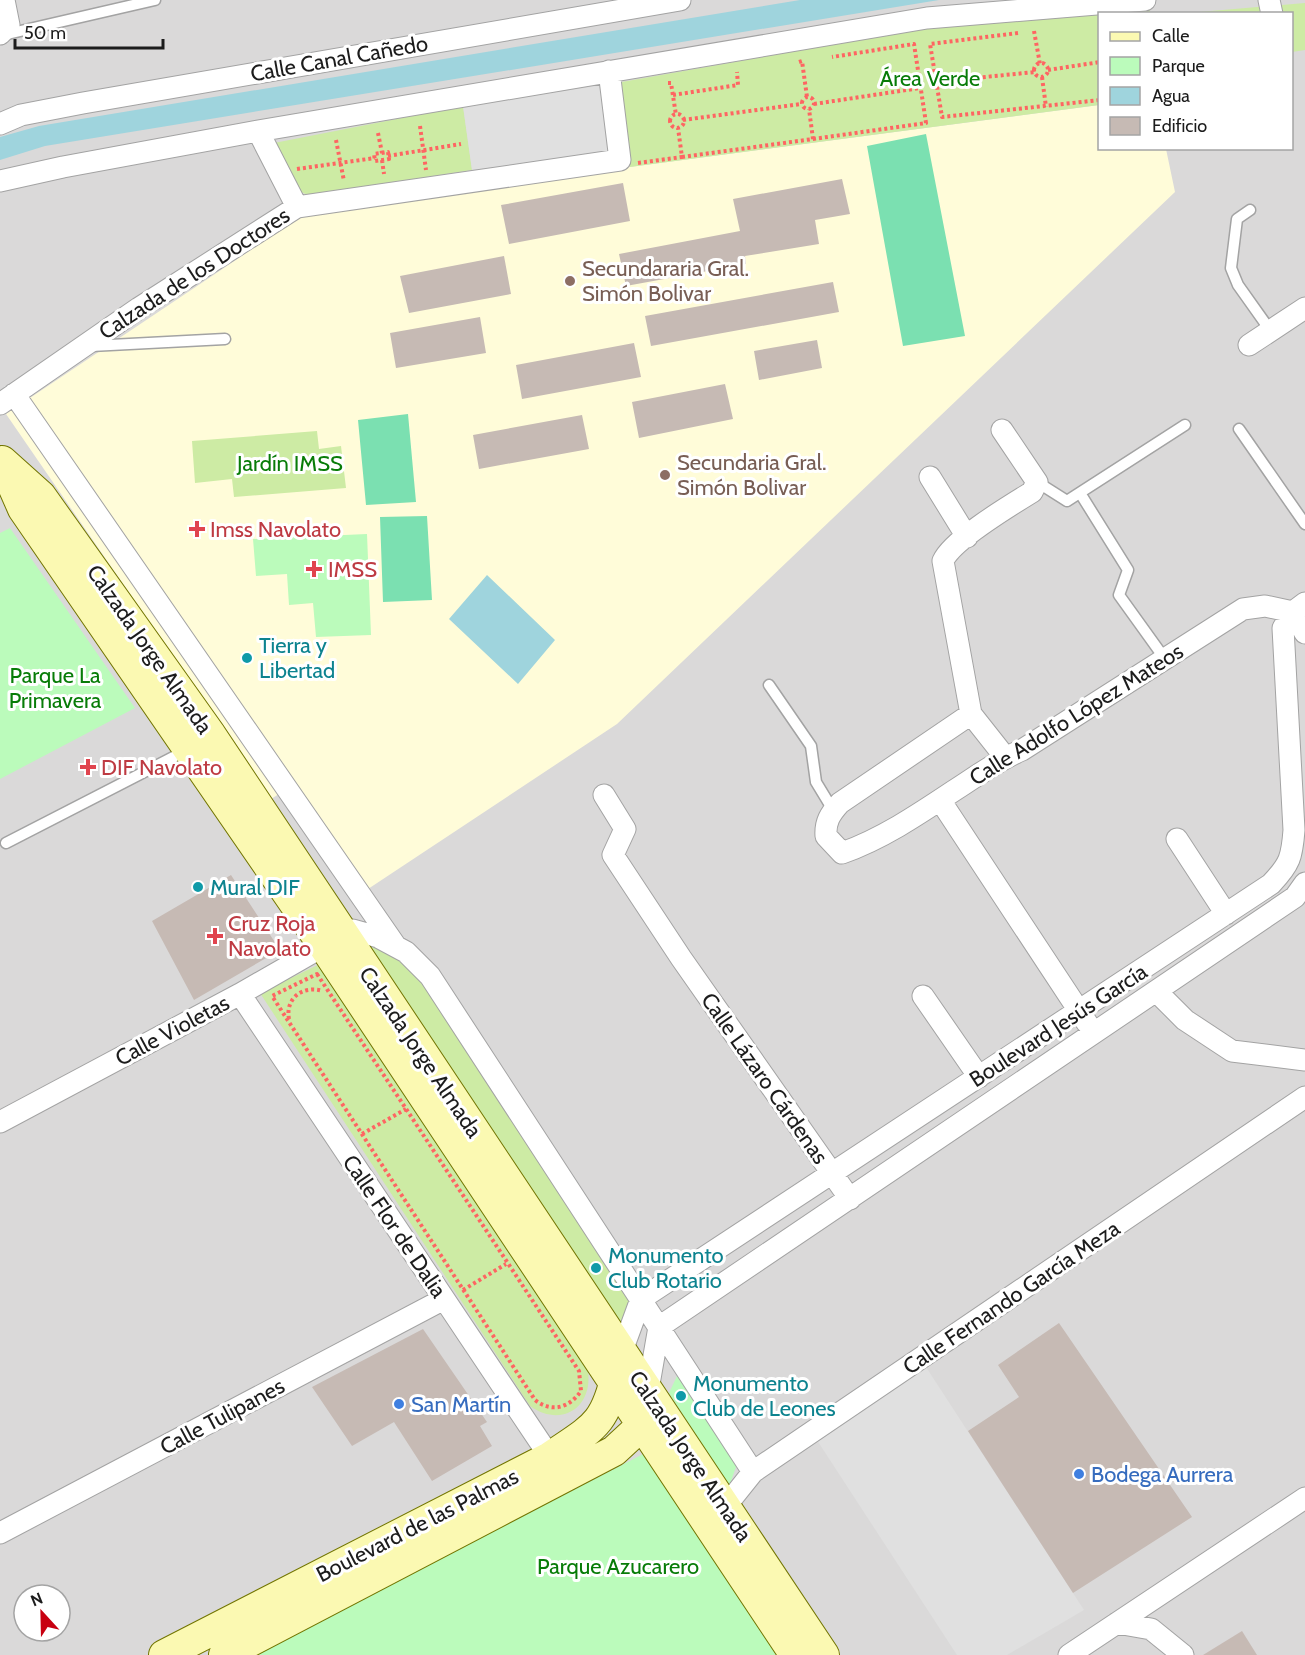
<svg xmlns="http://www.w3.org/2000/svg" width="1305" height="1655" font-family="Cabin,sans-serif">
<style>
.residential{fill:#dad9d9;fill-rule:evenodd}
.education{fill:#fffcd9}
.grass{fill:#cdeba4}
.park{fill:#bbfbbb}
.pitch{fill:#7be0b1}
.parking{fill:#e0e0e0}
.water{fill:#9fd4dd}
.building{fill:#c6bab4}
.lines{fill:none;stroke-linecap:round;stroke-linejoin:round}
.lane-casing{stroke:#a3a3a3;stroke-width:13}
.street-casing{stroke:#a3a3a3;stroke-width:23}
.secondary-casing{stroke:#727501;stroke-width:32}
.path{stroke:#fe6562;stroke-width:4;stroke-dasharray:3 3;stroke-linecap:butt}
.lane{stroke:#fff;stroke-width:10}
.street{stroke:#fff;stroke-width:21}
.secondary{stroke:#fbf9b2;stroke-width:30}
.education-dot{fill:#8d6e63;stroke:#fff;stroke-width:2}
.health-dot{fill:#e0444e;stroke:#fff;stroke-width:2}
.culture-dot{fill:#0f9aa8;stroke:#fff;stroke-width:2}
.shop-dot{fill:#3f7fe0;stroke:#fff;stroke-width:2}
.labels{text-anchor:middle;stroke-width:6;stroke-linejoin:round;paint-order:stroke}
.street-label{font-size:22px;fill:#1c1c1c;stroke:#fff}
.park-label{font-size:22px;fill:#087c08;stroke:#fff}
.education-label{font-size:22px;fill:#785e54;stroke:#fff;text-anchor:start}
.health-label{font-size:22px;fill:#be3a42;stroke:#fff;text-anchor:start}
.culture-label{font-size:22px;fill:#0d838f;stroke:#fff;text-anchor:start}
.shop-label{font-size:22px;fill:#366cbe;stroke:#fff;text-anchor:start}
</style>
<rect width="100%" height="100%" fill="#eee9e1"/>
<path class="residential" d="M 0,0 L 1305,0 L 1305,1655 L 0,1655 ZM 1100,14 L 1292,14 L 1292,148 L 1100,148 ZM 24,1595 L 60,1595 L 60,1631 L 24,1631 Z"/>
<path class="education" d="M 1099,105 L 1100,148 L 1166,149 L 1175,192 L 617,724 L 368,889 L 295,784 L 271,799 L 6,414 L 312,209 Z"/>
<path class="grass" d="M 1305,3 L 1305,50 L 1292,52 L 1292,14 L 1176,14 Z
M 1150,8 L 1150,13 L 1100,14 L 1099,105 L 630,167 L 616,83 L 926,28 Z
M 463,106 L 472,170 L 308,195 L 301,192 L 274,143 Z
M 317,431 L 319,449 L 341,446 L 346,488 L 234,497 L 232,479 L 195,483 L 192,441 Z
M 368,947 C 390,948 405,964 420,979 L 632,1306 L 626,1324 L 614,1320 Z
M 324,962 L 588,1371 C 593,1408 561,1428 530,1406 L 260,993 Z"/>
<path class="park" d="M 10,528 L 135,708 L 0,779 L 0,533 Z
M 367,534 L 371,635 L 316,637 L 313,603 L 289,605 L 287,574 L 256,576 L 253,539 Z
M 677,1376 L 680,1376 L 738,1461 L 729,1487 L 669,1393 Z
M 649,1451 L 782,1655 L 254,1655 Z"/>
<path class="pitch" d="M 926,134 L 965,336 L 903,346 L 867,146 Z
M 408,414 L 416,502 L 366,505 L 358,420 Z
M 427,516 L 432,600 L 383,602 L 380,517 Z"/>
<path class="parking" d="M 604,85 L 613,152 L 472,170 L 463,106 Z
M 924,1364 L 1084,1610 L 1007,1655 L 957,1655 L 813,1434 Z"/>
<path class="water" d="M 800,0 L 939,0 L 45,146 L 0,160 L 0,137 L 39,126 Z
M 487,575 L 555,640 L 518,684 L 449,619 Z"/>
<path class="building" d="M 842,179 L 850,214 L 815,220 L 819,244 L 745,256 L 746,264 L 626,286 L 619,254 L 740,231 L 733,199 Z
M 623,183 L 630,221 L 509,244 L 501,205 Z
M 504,256 L 511,294 L 409,313 L 400,276 Z
M 833,282 L 839,312 L 651,346 L 645,316 Z
M 480,317 L 486,353 L 396,368 L 390,333 Z
M 817,340 L 822,368 L 759,380 L 754,351 Z
M 634,343 L 641,377 L 522,399 L 516,365 Z
M 725,384 L 733,419 L 639,438 L 632,402 Z
M 582,415 L 589,449 L 479,469 L 473,435 Z
M 231,875 L 280,950 L 194,1000 L 152,921 Z
M 1059,1323 L 1192,1517 L 1073,1593 L 968,1431 L 1019,1397 L 998,1365 Z
M 423,1329 L 487,1422 L 480,1426 L 492,1446 L 432,1481 L 394,1422 L 352,1446 L 312,1387 Z
M 1242,1631 L 1257,1655 L 1203,1655 Z"/>
<g class="lines">
<g class="lane-casing">
<path id="lane" d="M 3,35 L 155,0
M 1250,210 L 1237,219 L 1231,268 L 1238,285 L 1270,330
M 91,346 L 225,339
M 1239,429 L 1305,524
M 1037,482 L 1067,501 L 1185,425
M 1080,493 L 1128,570 L 1119,595 L 1165,659
M 769,685 L 811,746 L 816,782 L 833,810
M 6,843 L 187,750"/>
</g>
<g class="street-casing">
<path id="street" d="M 1269,0 L 1272,14
M 0,34 L 9,25 L 4,0
M 0,124 L 21,115 L 83,103 L 680,0
M 258,131 L 297,207
M 0,181 L 63,167 L 258,131 L 927,18 L 1145,0
M 1249,345 L 1305,308
M 14,394 L 395,945
M 0,404 L 139,308 L 297,207 L 620,160 L 609,71
M 1002,430 L 1037,482 L 1032,492 C 1011,505 952,540 943,561 L 971,714 L 1005,757
M 930,477 L 967,537
M 971,714 L 840,803 C 830,814 825,822 826,836 L 842,853 C 882,839 919,814 955,790 C 977,776 998,760 1022,750 L 1243,609 L 1265,606 L 1293,612 L 1305,633
M 604,795 L 625,829 L 613,855 L 681,958 L 850,1199
M 940,800 L 1087,1023
M 1177,839 L 1226,914
M 1156,991 L 1185,1020 L 1232,1051 L 1305,1060
M 240,994 L 550,1457
M 923,996 L 979,1077
M 0,1122 L 240,994 L 343,935 L 353,930 L 378,937 L 406,952 L 430,976 L 753,1472
M 622,1351 L 641,1299 L 1271,884 C 1290,864 1292,857 1294,830 L 1283,628 L 1293,612 L 1305,603
M 648,1390 L 659,1327 L 1295,897 L 1305,883
M 725,1507 L 753,1472 L 1305,1097
M 0,1533 L 444,1299
M 1117,1623 L 1151,1629 L 1183,1655
M 1069,1655 L 1305,1498"/>
</g>
<g class="secondary-casing">
<path id="secondary" d="M 2,461 L 41,496 L 211,735 L 824,1655
M 5,468 L 23,509 L 323,945 L 795,1655
M 164,1655 L 550,1457 C 594,1427 605,1425 617,1372
M 224,1655 L 614,1451 L 641,1426 L 644,1409"/>
</g>
<path class="path" d="M 1034,31 L 1040,64
M 1018,33 L 930,44 L 942,117 L 1100,100
M 799,62 L 802,61 L 807,97
M1034 70a7 7 0 1 1 14 0a7 7 0 1 1-14 0Z
M 1048,70 L 1100,62
M 1042,77 L 1046,107
M 935,82 L 1035,72
M 668,83 L 671,83 L 676,115
M 673,95 L 738,85 L 737,72
M802 103a6 6 0 1 1 12 0a6 6 0 1 1-12 0Z
M 814,104 L 920,88
M670 121a7 7 0 1 1 14 0a7 7 0 1 1-14 0Z
M 683,120 L 801,104
M 420,126 L 426,170
M 378,133 L 382,153
M 813,139 L 926,123 L 914,44 L 832,57
M 336,140 L 344,181
M 388,152 L 389,159 L 375,161 L 374,154 Z
M 388,156 L 461,144
M 682,157 L 813,139 L 809,109
M 382,160 L 384,174
M 638,163 L 682,157 L 678,128
M 297,169 L 375,158
M 317,974 L 579,1371 L 581,1391 C 569,1408 552,1413 535,1400 L 272,996 Z
M 289,1019 C 285,998 303,985 323,991
M 362,1134 L 406,1109
M 463,1290 L 506,1264"/>
<use href="#lane" class="lane"/>
<use href="#street" class="street"/>
<use href="#secondary" class="secondary"/>
</g>
<g class="education-dot">
<circle cx="570" cy="281" r="6"/>
<circle cx="665" cy="475" r="6"/>
</g>
<g class="health-dot">
<path d="M194 520h6v6h6v6h-6v6h-6v-6h-6v-6h6z"/>
<path d="M311 560h6v6h6v6h-6v6h-6v-6h-6v-6h6z"/>
<path d="M85 758h6v6h6v6h-6v6h-6v-6h-6v-6h6z"/>
<path d="M212 927h6v6h6v6h-6v6h-6v-6h-6v-6h6z"/>
</g>
<g class="culture-dot">
<circle cx="247" cy="658" r="6"/>
<circle cx="198" cy="887" r="6"/>
<circle cx="596" cy="1268" r="6"/>
<circle cx="681" cy="1396" r="6"/>
</g>
<g class="shop-dot">
<circle cx="399" cy="1404" r="6"/>
<circle cx="1079" cy="1474" r="6"/>
</g>
<g class="labels">
<g class="street-label">
<text transform="translate(339 58) rotate(-10)" y="8">Calle Canal Cañedo</text>
<text transform="translate(194 273) rotate(-33)" y="8">Calzada de los Doctores</text>
<text transform="translate(150 649) rotate(55)" y="8">Calzada Jorge Almada</text>
<text transform="translate(1076 714) rotate(-32)" y="8">Calle Adolfo López Mateos</text>
<text transform="translate(1058 1025) rotate(-33)" y="8">Boulevard Jesús García</text>
<text transform="translate(172 1030) rotate(-28)" y="8">Calle Violetas</text>
<text transform="translate(421 1052) rotate(56)" y="8">Calzada Jorge Almada</text>
<text transform="translate(765 1078) rotate(55)" y="8">Calle Lázaro Cárdenas</text>
<text transform="translate(395 1226) rotate(56)" y="8">Calle Flor de Dalia</text>
<text transform="translate(1011 1297) rotate(-34)" y="8">Calle Fernando García Meza</text>
<text transform="translate(222 1416) rotate(-28)" y="8">Calle Tulipanes</text>
<text transform="translate(691 1456) rotate(56)" y="8">Calzada Jorge Almada</text>
<text transform="translate(417 1525) rotate(-27)" y="8">Boulevard de las Palmas</text>
</g>
<g class="park-label">
<text x="930" y="86">Área Verde</text>
<text x="290" y="471">Jardín IMSS</text>
<text x="55" y="683">Parque La<tspan x="55" dy="25">Primavera</tspan></text>
<text x="618" y="1574">Parque Azucarero</text>
</g>
<g class="education-label">
<text x="582" y="276">Secundararia Gral.<tspan x="582" dy="25">Simón Bolivar</tspan></text>
<text x="677" y="470">Secundaria Gral.<tspan x="677" dy="25">Simón Bolivar</tspan></text>
</g>
<g class="health-label">
<text x="210" y="537">Imss Navolato</text>
<text x="328" y="577">IMSS</text>
<text x="101" y="775">DIF Navolato</text>
<text x="228" y="931">Cruz Roja<tspan x="228" dy="25">Navolato</tspan></text>
</g>
<g class="culture-label">
<text x="259" y="653">Tierra y<tspan x="259" dy="25">Libertad</tspan></text>
<text x="210" y="895">Mural DIF</text>
<text x="608" y="1263">Monumento<tspan x="608" dy="25">Club Rotario</tspan></text>
<text x="693" y="1391">Monumento<tspan x="693" dy="25">Club de Leones</tspan></text>
</g>
<g class="shop-label">
<text x="411" y="1412">San Martín</text>
<text x="1091" y="1482">Bodega Aurrera</text>
</g>
</g>
<rect x="1098" y="12" width="195" height="138" fill="#ffffff" stroke="#a4a4a4" stroke-width="1.5"/>
<rect x="1110" y="32" width="30" height="9" fill="#fbf9b2" stroke="#a4a4a4" stroke-width="1.5"/>
<text x="1152" y="42" font-size="18" fill="#1c1c1c">Calle</text>
<rect x="1110" y="57" width="30" height="18" fill="#bbfbbb" stroke="#a4a4a4" stroke-width="1.5"/>
<text x="1152" y="72" font-size="18" fill="#1c1c1c">Parque</text>
<rect x="1110" y="87" width="30" height="18" fill="#9fd4dd" stroke="#a4a4a4" stroke-width="1.5"/>
<text x="1152" y="102" font-size="18" fill="#1c1c1c">Agua</text>
<rect x="1110" y="117" width="30" height="18" fill="#c6bab4" stroke="#a4a4a4" stroke-width="1.5"/>
<text x="1152" y="132" font-size="18" fill="#1c1c1c">Edificio</text>
<g transform="translate(42 1613) rotate(338)"><circle r="28" fill="#ffffff" stroke="#a4a4a4" stroke-width="1.5"/>
<path d="M0-4.5L10 22L0 15L-10 22Z" fill="#c80010"/>
<text y="-9" font-size="16" font-weight="bold" text-anchor="middle" fill="#1c1c1c">N</text>
</g>
<path d="M15 39v9h148v-9" fill="none" stroke="#1c1c1c" stroke-width="3"/>
<text x="24" y="39" font-size="18" fill="#1c1c1c" stroke="#ffffff" stroke-width="4.5" paint-order="stroke">50 m</text>
</svg>
